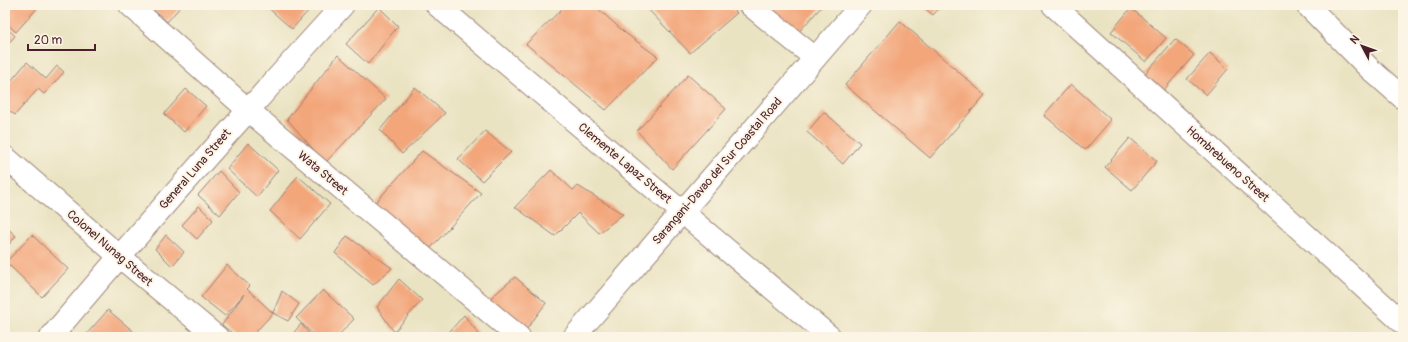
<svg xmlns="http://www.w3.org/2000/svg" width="1408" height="342" font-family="Pangolin,sans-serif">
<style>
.building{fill:#f3a67a}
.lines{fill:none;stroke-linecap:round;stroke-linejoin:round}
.minor-casing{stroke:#9a8176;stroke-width:24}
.primary-casing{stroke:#9a8176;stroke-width:24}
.minor{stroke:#fff;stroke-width:22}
.primary{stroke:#fff;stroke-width:22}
.labels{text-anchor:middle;stroke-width:4;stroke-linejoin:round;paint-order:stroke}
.street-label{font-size:12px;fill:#4a1f2b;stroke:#fcf5e5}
</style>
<rect width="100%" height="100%" fill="#fcf5e5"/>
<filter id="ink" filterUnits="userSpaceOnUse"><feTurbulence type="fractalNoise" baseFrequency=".025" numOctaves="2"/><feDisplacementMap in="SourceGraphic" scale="8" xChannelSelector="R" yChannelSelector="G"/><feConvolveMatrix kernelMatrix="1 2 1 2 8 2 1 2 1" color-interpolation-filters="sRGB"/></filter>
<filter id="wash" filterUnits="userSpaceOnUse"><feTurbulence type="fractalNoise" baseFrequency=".012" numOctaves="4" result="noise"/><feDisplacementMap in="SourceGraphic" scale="16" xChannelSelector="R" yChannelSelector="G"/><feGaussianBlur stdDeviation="0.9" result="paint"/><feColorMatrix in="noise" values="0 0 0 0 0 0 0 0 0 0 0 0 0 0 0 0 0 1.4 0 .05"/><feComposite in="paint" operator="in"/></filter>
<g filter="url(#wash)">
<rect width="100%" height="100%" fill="#eae3c2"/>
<g id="blocks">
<path class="building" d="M 5,5 L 40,5 L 16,32 L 5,22 Z
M 150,5 L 182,5 L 167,22 L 149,6 Z
M 265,5 L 306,5 L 310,9 L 292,29 Z
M 566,5 L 594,5 L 624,32 L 658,57 L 606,110 L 526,44 Z
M 644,5 L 728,5 L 737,13 L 690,53 Z
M 762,5 L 823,5 L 794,37 Z
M 921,5 L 942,5 L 933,15 Z
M 379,7 L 398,26 L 368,64 L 346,44 Z
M 1131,8 L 1166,38 L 1146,62 L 1111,32 Z
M 900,21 L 985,95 L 930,158 L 845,85 Z
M 5,27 L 15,36 L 5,47 Z
M 1175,39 L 1194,55 L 1163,91 L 1144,75 Z
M 1210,53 L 1228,69 L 1206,95 L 1187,79 Z
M 338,55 L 386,99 L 325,163 L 287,119 Z
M 27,62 L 46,79 L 57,66 L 64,72 L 44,94 L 38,89 L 15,115 L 5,107 L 5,77 L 10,82 Z
M 688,75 L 726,109 L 672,169 L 637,131 Z
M 1071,84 L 1111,120 L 1085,150 L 1044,115 Z
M 415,87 L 445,113 L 402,154 L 380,130 Z
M 186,89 L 206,106 L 184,132 L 164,114 Z
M 824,112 L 860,143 L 843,164 L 807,132 Z
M 485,131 L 511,152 L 482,181 L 458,159 Z
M 1130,138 L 1157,161 L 1132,190 L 1105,167 Z
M 248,143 L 278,170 L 257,197 L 227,169 Z
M 422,151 L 481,193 L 428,251 L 375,203 Z
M 551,170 L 573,190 L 578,186 L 623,214 L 599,233 L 578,213 L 555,236 L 515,207 Z
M 219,171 L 239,192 L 220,215 L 198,195 Z
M 298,176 L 330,204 L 300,239 L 270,211 Z
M 199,206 L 213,220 L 197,239 L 182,225 Z
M 5,226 L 16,236 L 5,249 Z
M 32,235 L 68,269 L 42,297 L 6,262 Z
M 166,235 L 184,252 L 172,266 L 155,249 Z
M 347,236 L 392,268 L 373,285 L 335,253 Z
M 227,265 L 250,286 L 247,289 L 273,313 L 282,291 L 299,304 L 288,321 L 273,313 L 251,337 L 237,337 L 222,325 L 244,294 L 225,316 L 201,297 Z
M 515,277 L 546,303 L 526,330 L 487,301 Z
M 399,279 L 422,300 L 394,332 L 377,307 Z
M 323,290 L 354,319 L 337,337 L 316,337 L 296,318 Z
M 108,310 L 140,337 L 84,337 Z
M 464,315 L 481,337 L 445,337 Z
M 301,324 L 312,337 L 290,337 Z"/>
</g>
</g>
<g filter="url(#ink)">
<use href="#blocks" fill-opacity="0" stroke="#9a8176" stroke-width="1"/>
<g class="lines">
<g class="minor-casing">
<path id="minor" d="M 130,5 L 248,110 L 519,337
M 437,5 L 830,337
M 750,5 L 815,58
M 1053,5 L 1403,323
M 1307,5 L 1370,69 L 1403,98
M 5,157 L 119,256 L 217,337
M 51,337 C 146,224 244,114 343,5"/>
</g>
<g class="primary-casing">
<path id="primary" d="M 574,337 L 861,5"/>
</g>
<use href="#minor" class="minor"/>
<use href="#primary" class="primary"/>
</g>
</g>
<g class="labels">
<g class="street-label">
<text transform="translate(625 163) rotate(40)" y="4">Clemente Lapaz Street</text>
<text transform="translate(1228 164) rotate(42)" y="4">Hombrebueno Street</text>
<text transform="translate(195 169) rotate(-49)" y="4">General Luna Street</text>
<text transform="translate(717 171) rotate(-49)" y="4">Sarangani-Davao del Sur Coastal Road</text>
<text transform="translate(323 173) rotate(40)" y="4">Wata Street</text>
<text transform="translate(110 248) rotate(41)" y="4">Colonel Nunag Street</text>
</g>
</g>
<rect width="1408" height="342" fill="none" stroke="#fcf5e5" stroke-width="20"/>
<g transform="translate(1362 46) rotate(311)" stroke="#fcf5e5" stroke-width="3" paint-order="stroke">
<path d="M0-3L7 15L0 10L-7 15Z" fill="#4a1f2b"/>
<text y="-6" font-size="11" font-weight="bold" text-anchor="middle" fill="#4a1f2b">N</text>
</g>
<path d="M28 44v6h67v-6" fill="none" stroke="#4a1f2b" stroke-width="2"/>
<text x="34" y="44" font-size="12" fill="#4a1f2b" stroke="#fcf5e5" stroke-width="3" paint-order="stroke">20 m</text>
</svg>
